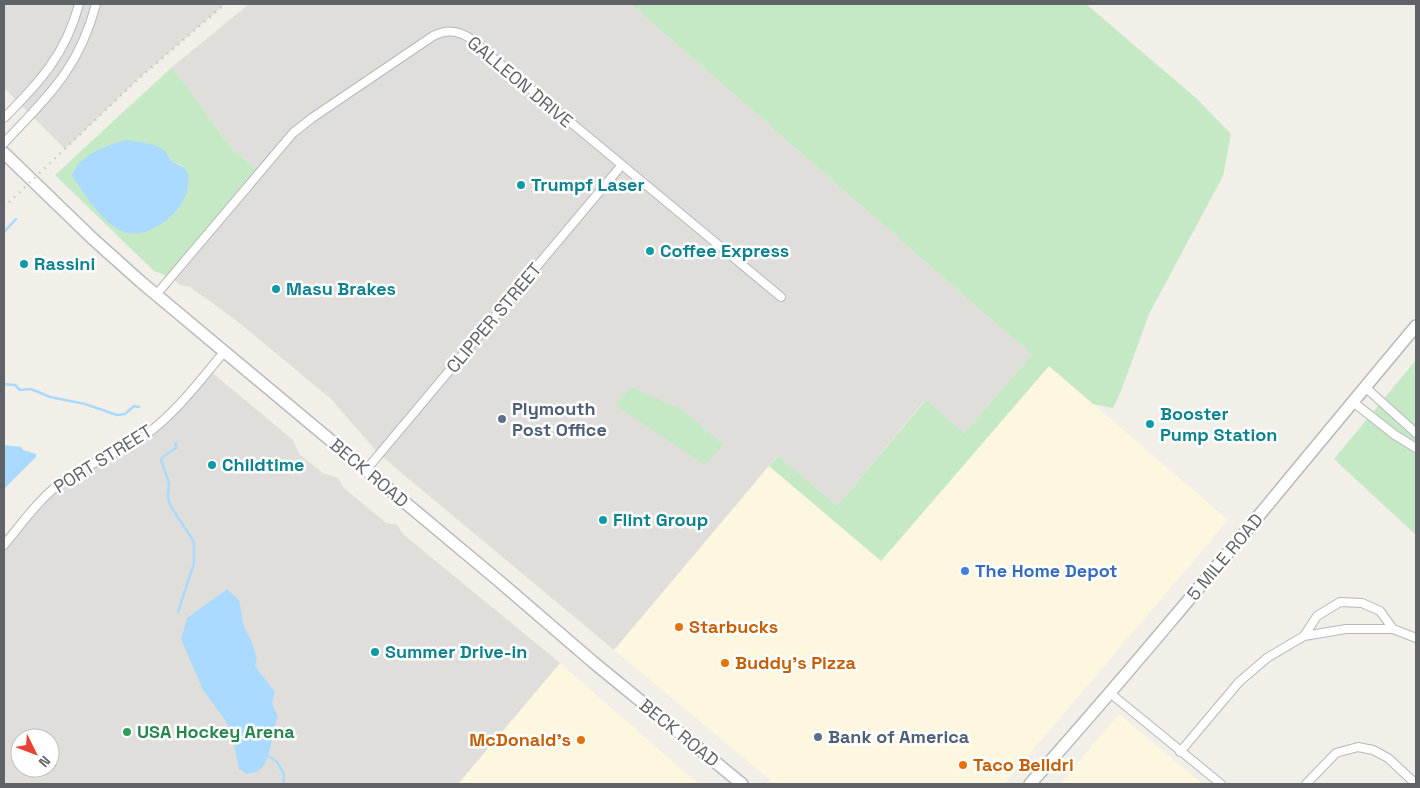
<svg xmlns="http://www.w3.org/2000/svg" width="1420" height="788" font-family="'Space Grotesk',sans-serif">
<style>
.commercial{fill:#fef7e0}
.industrial{fill:#e0deda;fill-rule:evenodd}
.green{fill:#c5e8c5;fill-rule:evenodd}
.water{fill:#aadaff}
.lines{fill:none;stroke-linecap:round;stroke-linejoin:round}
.stream{stroke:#aadaff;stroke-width:2.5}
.street-casing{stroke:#b5b8bc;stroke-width:10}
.secondary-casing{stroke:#b6babf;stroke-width:14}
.street{stroke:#fff;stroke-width:8}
.secondary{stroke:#fff;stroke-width:11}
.rail{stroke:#b6b7b8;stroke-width:2.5;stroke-dasharray:1 6;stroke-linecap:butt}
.culture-dot{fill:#0f9aa8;stroke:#fff;stroke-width:2}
.service-dot{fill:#5c6f8a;stroke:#fff;stroke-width:2}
.shop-dot{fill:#3f7fe0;stroke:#fff;stroke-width:2}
.food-dot{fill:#e8710a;stroke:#fff;stroke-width:2}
.leisure-dot{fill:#2e9e5b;stroke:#fff;stroke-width:2}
.labels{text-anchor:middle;stroke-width:5;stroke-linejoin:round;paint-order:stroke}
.street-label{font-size:18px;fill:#5f6368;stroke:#fff}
.culture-label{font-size:18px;font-weight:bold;fill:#0d838f;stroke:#fff;text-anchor:start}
.service-label{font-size:18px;font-weight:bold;fill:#4e5e75;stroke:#fff;text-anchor:start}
.shop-label{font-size:18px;font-weight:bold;fill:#366cbe;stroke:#fff;text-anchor:start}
.food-label{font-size:18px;font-weight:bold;fill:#c56008;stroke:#fff;text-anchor:start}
.leisure-label{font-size:18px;font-weight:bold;fill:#27864d;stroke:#fff;text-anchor:start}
</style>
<rect width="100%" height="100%" fill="#f1efe8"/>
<path class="commercial" d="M 1049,366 L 1228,520 L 1004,784 L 775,784 L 614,650 L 778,456 L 837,506 L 892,549 Z
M 560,663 L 691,778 L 699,784 L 458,784 Z
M 1119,714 L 1202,784 L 1060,784 Z"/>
<path class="industrial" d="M 4,4 L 225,4 L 137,80 L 65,149 L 4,88 Z
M 249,4 L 631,4 L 1032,355 L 964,433 L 925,400 L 837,506 L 777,456 L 614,650 L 379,454 L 331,399 L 237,321 L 190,287 L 180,285 L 171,277 L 259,171 L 230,147 L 185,84 L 171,68 Z
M 209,370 L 293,440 L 299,454 L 323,473 L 338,478 L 344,488 L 386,523 L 397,525 L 404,535 L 560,663 L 458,784 L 4,784 L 4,545 L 54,488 L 143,436 ZM 20,738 L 50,738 L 50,768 L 20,768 Z"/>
<path class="green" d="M 631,4 L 1086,4 L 1196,98 L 1231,134 L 1223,176 L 1149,314 L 1121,391 L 1113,408 L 1093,404 L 1049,366 L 881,561 L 769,466 L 778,456 L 837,506 L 926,400 L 964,433 L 1032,355 Z
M 171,68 L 185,84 L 230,147 L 259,171 L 171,277 L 154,271 L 55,175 ZM 163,150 L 172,161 L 183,166 L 113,226 L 89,200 Z
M 1416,360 L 1416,535 L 1334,459 Z
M 631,387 L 684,411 L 723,445 L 705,465 L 615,405 Z"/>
<path class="water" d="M 127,140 C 138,142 155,143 164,150 C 167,153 168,157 171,160 C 176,165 185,165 188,174 C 189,177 188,181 188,185 C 187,210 149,241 124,232 C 103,224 85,194 72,176 C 77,156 109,144 127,140 Z
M 4,445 L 21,447 L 23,450 L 36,454 L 36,457 L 4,489 Z
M 227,589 L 239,600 L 244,627 L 251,640 L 257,658 L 255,666 L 275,692 C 270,707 273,704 278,717 C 271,731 272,763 258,771 C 255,773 250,773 246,774 L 239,769 L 232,736 L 226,721 L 203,690 L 181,639 L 187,618 Z"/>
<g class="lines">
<path class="stream" d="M 4,232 L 16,219
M 4,384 L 15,385 L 20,390 L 31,389 L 50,397 L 85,404 L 117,415 L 125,414 L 134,406 L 139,407
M 176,443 L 176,448 L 164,456 L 161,460 L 169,483 L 168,498 L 170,505 L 194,542 L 194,563 L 178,612
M 265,754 L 277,762 L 284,774 L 283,784"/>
<g class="street-casing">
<path id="street" d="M 4,118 C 39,83 66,54 79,4
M 4,143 C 48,96 79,69 96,4
M 156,295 L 293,133 L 312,118 L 433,36 C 446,30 456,30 468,37 L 781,297
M 1365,387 L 1416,433
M 1353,402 L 1395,435 L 1416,448
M 366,470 L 621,166
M 4,545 C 23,522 41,496 66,479 C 90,463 119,453 143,437 C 175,414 199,382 224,352
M 1304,636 L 1317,616 L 1340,602 L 1362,603 L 1380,611 L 1393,629
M 1110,693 L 1221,784
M 1180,752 L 1239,682 L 1267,658 L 1304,636 L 1346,629 L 1393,629 L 1416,638
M 1306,784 L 1336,753 L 1358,747 L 1373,750 L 1388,758 L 1416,784"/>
</g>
<g class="secondary-casing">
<path id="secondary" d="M 4,153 L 93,239 L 141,282 L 499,581 L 593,662 L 742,784
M 1030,784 C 1163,635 1288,479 1416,326"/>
</g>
<use href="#street" class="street"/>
<use href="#secondary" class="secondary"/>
<path class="rail" d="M 4,207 L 137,80 L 225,4"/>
</g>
<g class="culture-dot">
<circle cx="521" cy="185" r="5"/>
<circle cx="650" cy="251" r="5"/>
<circle cx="24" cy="264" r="5"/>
<circle cx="276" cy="289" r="5"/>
<circle cx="1150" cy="424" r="5"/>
<circle cx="212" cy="465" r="5"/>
<circle cx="603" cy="520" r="5"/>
<circle cx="375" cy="652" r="5"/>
</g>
<g class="service-dot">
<circle cx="502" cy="419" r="5"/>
<circle cx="818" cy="737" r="5"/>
</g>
<circle class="shop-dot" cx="965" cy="571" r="5"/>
<g class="food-dot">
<circle cx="679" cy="627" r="5"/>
<circle cx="725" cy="663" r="5"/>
<circle cx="581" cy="740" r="5"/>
<circle cx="963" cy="765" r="5"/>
</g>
<circle class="leisure-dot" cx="127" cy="732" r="5"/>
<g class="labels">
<g class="street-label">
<text transform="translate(520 82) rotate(40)" y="6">GALLEON DRIVE</text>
<text transform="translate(494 318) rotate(-50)" y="6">CLIPPER STREET</text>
<text transform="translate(103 459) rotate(-32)" y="6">PORT STREET</text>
<text transform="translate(369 473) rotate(40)" y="6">BECK ROAD</text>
<text transform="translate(1225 557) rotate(-50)" y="6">5 MILE ROAD</text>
<text transform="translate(679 733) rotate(39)" y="6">BECK ROAD</text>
</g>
<g class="culture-label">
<text x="531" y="191">Trumpf Laser</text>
<text x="660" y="257">Coffee Express</text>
<text x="34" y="270">Rassini</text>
<text x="286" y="295">Masu Brakes</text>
<text x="1160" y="420">Booster<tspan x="1160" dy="21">Pump Station</tspan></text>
<text x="222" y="471">Childtime</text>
<text x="613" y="526">Flint Group</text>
<text x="385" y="658">Summer Drive-in</text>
</g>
<g class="service-label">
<text x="512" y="415">Plymouth<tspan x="512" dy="21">Post Office</tspan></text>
<text x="828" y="743">Bank of America</text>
</g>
<g class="shop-label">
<text x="975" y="577">The Home Depot</text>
</g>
<g class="food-label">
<text x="689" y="633">Starbucks</text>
<text x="735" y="669">Buddy's Pizza</text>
<text x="571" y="746" text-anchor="end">McDonald's</text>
<text x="973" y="771">Taco Belldri</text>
</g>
<g class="leisure-label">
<text x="137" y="738">USA Hockey Arena</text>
</g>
</g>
<rect width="1420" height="788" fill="none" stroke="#5f6368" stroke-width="10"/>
<g transform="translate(35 753) rotate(132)"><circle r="24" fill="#ffffff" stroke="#bfc1c3"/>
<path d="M0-4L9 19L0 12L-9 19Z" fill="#ea4335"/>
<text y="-8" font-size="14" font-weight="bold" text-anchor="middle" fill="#5f6368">N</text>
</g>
</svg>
